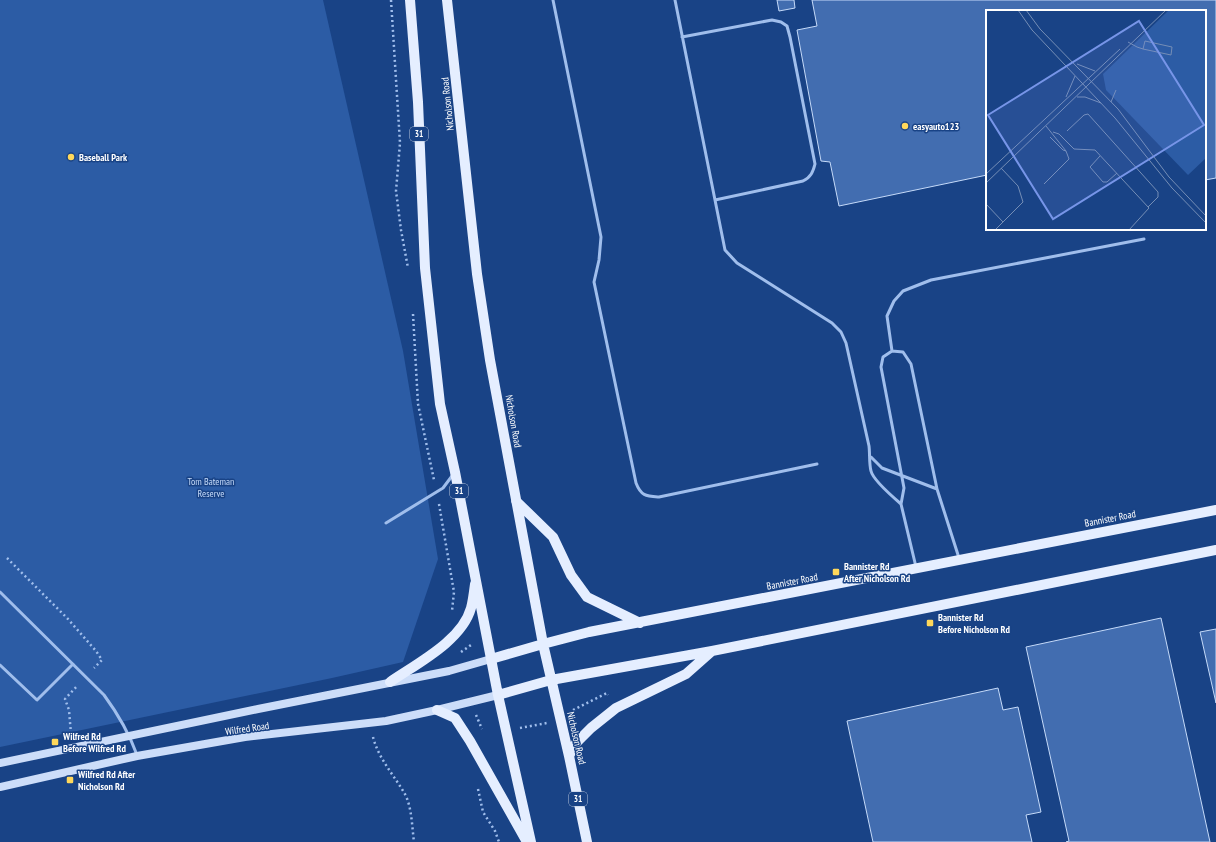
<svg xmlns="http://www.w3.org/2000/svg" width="1216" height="842" font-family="'PT Sans Narrow',sans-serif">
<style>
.green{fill:#2c5ca5}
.building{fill:#426db0;stroke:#c5daf9}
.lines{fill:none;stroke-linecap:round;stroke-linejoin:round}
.path{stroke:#a0beec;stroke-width:2.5;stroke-dasharray:2 3;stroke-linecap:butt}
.service{stroke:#a0beec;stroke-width:3}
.secondary{stroke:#ccddf9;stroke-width:8}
.primary{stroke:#e5eeff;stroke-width:10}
.poi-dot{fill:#ffd85b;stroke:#194386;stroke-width:1.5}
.labels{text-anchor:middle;stroke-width:3;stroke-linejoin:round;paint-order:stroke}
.shield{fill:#194386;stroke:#bac7db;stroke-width:1}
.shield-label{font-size:9px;font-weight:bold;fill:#fff}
.street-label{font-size:10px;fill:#fff;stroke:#194386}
.poi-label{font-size:10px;font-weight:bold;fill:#fff;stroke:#194386;text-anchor:start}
.park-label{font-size:10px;fill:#c5daf9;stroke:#194386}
.inset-road{fill:none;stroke:#758eb6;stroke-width:1}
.view{fill:#7795e8;fill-opacity:0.15;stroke:#7795e8;stroke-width:2}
.inset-edge{fill:none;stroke:#fff;stroke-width:2}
</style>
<rect width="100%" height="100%" fill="#194386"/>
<path class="green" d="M 0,0 L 323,0 L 403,351 L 438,559 L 403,662 L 332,678 L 0,747 Z"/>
<path class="building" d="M 777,0 L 794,0 L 795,8 L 779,11 Z
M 812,0 L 1216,0 L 1216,178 L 1205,180 L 1205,11 L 987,11 L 987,175 L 839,206 L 830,162 L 821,161 L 797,30 L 817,26 Z
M 1161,618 L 1210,842 L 1066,842 L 1069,841 L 1026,647 Z
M 1216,629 L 1216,703 L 1200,632 Z
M 998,688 L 1003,710 L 1018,707 L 1041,812 L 1026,815 L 1032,842 L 873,842 L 847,721 Z"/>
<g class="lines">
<path class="path" d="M 391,0 L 400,143 L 396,191 L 401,230 L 408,268
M 413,314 L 418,404 L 434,480
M 439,504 L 454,592 L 452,611
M 7,558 L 68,619 L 96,651 L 102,660 L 94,668
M 461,652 L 471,645
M 573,710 L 607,693 L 608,695
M 476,715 L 482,729
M 520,728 L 547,723
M 71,734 L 69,710 L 65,699 L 78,685
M 373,737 C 379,760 395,776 406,796 C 412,810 412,827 414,842
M 478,789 L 483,812 L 495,831 L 499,842"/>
<path class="service" d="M 553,0 L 601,237 L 599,260 L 594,282 L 636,483 C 641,496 646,496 659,497 L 817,464
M 675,0 L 725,250 L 737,263 L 832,323 L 841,332 L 846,343 L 869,446 C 870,454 869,464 871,471 C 873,480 894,498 901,504
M 682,37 L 772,20 L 781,22 L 787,26 L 790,37 L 815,164 C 813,172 811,177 803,181 L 715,200
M 892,351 L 887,316 L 894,301 L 903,291 L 931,280 L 1144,239
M 871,457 L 882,468 L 937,489 L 959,558
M 386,523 L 443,488 L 452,476
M 916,567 L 901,504 L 904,488 L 881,367 L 883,357 L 892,351 L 903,352 L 911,364 L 937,489
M 0,592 L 104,695 C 118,714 129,733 137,755
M 0,665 L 37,700 L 73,664"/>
<path class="secondary" d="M 0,763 L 258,709 L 449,671 L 491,659
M 0,787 L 137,756 L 245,737 L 386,721 L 437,710 L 498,695"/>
<path class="primary" d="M 410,0 L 418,102 L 425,268 L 440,404 L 455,472 L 498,695 L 531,842
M 447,0 L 477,274 L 490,360 L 543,644 L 569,756 L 587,842
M 516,501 L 553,537 L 571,575 L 587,597 L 640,623
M 491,659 L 543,644 L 589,632 L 1216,510
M 390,682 C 416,664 462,641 471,608 C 473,601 474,592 475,584
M 498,695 L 551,680 L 712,651 L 1216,550
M 437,710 L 455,718 L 470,741 L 527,842
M 569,756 L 576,743 L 591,728 L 616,708 L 686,674 L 712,651"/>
</g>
<g class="poi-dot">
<circle cx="905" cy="126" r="4"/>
<circle cx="71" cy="157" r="4"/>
<rect x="832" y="568" width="8" height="8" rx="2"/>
<rect x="926" y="619" width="8" height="8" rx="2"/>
<rect x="51" y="738" width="8" height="8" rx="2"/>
<rect x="66" y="776" width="8" height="8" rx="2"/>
</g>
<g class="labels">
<g class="shield">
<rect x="410" y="127" width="18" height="14" rx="3"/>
<rect x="450" y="484" width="18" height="14" rx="3"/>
<rect x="569" y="792" width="18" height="14" rx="3"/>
</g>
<g class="shield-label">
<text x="419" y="137">31</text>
<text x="459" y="494">31</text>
<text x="578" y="802">31</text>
</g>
<g class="street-label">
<text transform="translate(447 104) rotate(-96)" y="4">Nicholson Road</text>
<text transform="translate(514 421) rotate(80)" y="4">Nicholson Road</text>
<text transform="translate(1110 518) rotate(-11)" y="4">Bannister Road</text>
<text transform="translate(792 581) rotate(-11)" y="4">Bannister Road</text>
<text transform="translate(247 728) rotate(-8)" y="4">Wilfred Road</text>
<text transform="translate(577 738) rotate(77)" y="4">Nicholson Road</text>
</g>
<g class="poi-label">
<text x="913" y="130">easyauto123</text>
<text x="79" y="161">Baseball Park</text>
<text x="844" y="570">Bannister Rd<tspan x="844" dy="12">After Nicholson Rd</tspan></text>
<text x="938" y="621">Bannister Rd<tspan x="938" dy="12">Before Nicholson Rd</tspan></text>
<text x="63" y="740">Wilfred Rd<tspan x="63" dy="12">Before Wilfred Rd</tspan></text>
<text x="78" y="778">Wilfred Rd After<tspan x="78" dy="12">Nicholson Rd</tspan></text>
</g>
<g class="park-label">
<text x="211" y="485">Tom Bateman<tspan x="211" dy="12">Reserve</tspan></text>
</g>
</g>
<g transform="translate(986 10)">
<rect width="220" height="220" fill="#194386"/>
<path d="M 183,0 L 220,0 L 220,148 L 202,165 L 120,80 L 117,64 Z" fill="#2c5ca5"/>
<path class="inset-road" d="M 32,0 L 46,20 L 129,108 L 186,178 L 220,213M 40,0 L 54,19 L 132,99 L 183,167 L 220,206M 142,32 L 151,37 L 157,39 L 185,45 L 186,37 L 159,31 L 157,39M 91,54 L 109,61M 80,87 L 89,66M 91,87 L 99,87 L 115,93M 125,92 L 130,80M 60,116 L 80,141 L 77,140 L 64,127M 81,121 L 98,105 L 102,104 L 172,182 L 172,187 L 162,197M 67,122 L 73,124 L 88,139 L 109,140 L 163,198 L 143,220M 114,146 L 104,157 L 117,172 L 121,172 L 131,163M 0,164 L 134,39M 0,173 L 180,0M 58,174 L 83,149 L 80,141M 0,194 L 17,212M 9,220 L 37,192 L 32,176 L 15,158"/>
<path class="view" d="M 153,11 L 218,115 L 67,209 L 2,105 Z"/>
<rect width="220" height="220" class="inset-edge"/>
</g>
</svg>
